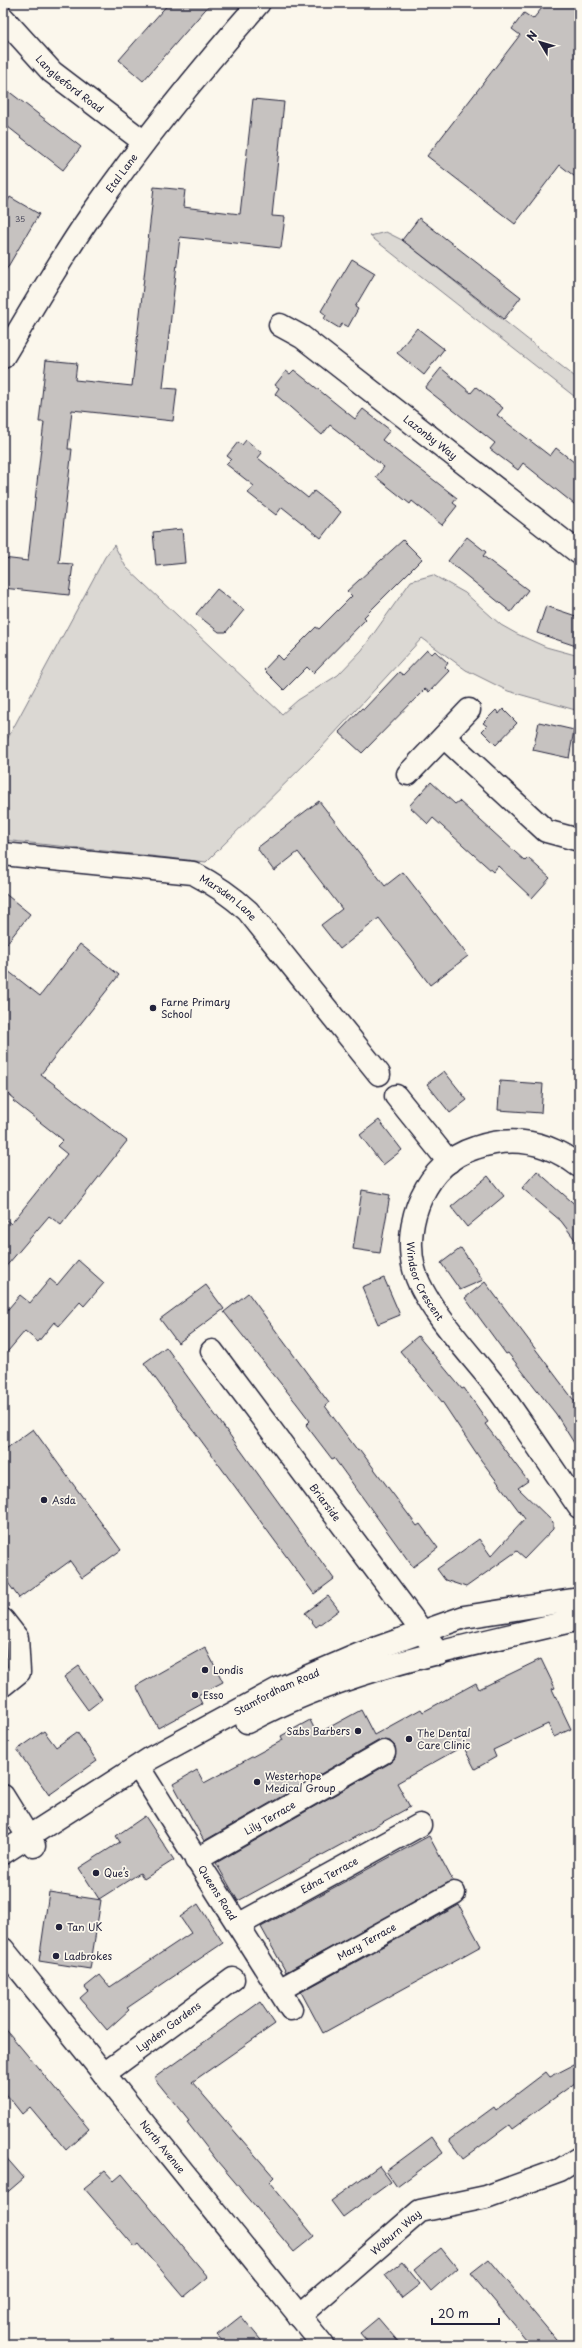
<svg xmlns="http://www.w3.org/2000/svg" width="582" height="2348" font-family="'Playpen Sans',sans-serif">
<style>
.green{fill:#dbd8d3;stroke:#7e7d87}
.building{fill:#c6c2c0;stroke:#22223b}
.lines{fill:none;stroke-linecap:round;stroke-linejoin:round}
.street-casing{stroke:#22223b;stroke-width:25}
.secondary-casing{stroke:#22223b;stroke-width:25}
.street{stroke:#fbf7ec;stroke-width:22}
.secondary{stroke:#fbf7ec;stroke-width:22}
.poi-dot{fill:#22223b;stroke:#fbf7ec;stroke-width:1.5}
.labels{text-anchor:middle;stroke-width:3.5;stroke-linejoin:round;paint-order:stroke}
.number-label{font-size:8px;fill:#4b4a5c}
.street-label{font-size:10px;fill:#22223b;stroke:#fbf7ec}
.poi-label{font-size:10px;fill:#22223b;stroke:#fbf7ec;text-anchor:start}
</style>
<rect width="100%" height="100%" fill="#fbf7ec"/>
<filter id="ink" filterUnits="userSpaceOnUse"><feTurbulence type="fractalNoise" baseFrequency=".025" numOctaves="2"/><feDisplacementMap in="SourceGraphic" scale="8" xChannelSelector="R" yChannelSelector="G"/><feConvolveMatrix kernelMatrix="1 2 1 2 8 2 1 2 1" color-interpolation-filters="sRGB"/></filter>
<g filter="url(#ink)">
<path class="green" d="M 386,232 L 402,240 L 579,380 L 579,400 L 370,236 Z
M 114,545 L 126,567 L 282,714 L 298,700 L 338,675 L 362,650 L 411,581 L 433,575 L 465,593 L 501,625 L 517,634 L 546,647 L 579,656 L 579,711 L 508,691 L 466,670 L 422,638 L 320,749 L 206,862 L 3,840 L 3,747 L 105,557 Z"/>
<path class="building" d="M 169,3 L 211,3 L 143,81 L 119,60 Z
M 546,3 L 579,3 L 579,180 L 560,165 L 515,224 L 427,156 L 520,35 L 512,29 L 524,13 L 533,19 Z
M 3,87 L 81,147 L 63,170 L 3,123 Z
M 253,99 L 284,102 L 272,216 L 285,217 L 281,248 L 180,237 L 163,388 L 177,389 L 173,421 L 72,410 L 68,449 L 72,449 L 59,563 L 73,564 L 69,595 L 3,588 L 3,558 L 28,561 L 44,422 L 39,422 L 46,360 L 77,363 L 75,380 L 132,386 L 154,187 L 185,190 L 183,207 L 240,214 Z
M 10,197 L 39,214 L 3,275 L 3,209 Z
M 419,218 L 521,297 L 504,319 L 402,240 Z
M 352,259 L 375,273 L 355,307 L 358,309 L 348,327 L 342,324 L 339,328 L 324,319 L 326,315 L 321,311 Z
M 417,328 L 444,349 L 424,375 L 397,353 Z
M 441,368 L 471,393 L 476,387 L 503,408 L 497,415 L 550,456 L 556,448 L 579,466 L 579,508 L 523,463 L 518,470 L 490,449 L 495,443 L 425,388 Z
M 294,370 L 355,419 L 363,409 L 390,430 L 382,440 L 457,498 L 453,503 L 457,506 L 442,525 L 412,501 L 410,504 L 376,477 L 384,467 L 330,425 L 322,435 L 275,394 L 279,388 L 275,385 L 286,371 L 290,374 Z
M 246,440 L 262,453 L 258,458 L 308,498 L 314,491 L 341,512 L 321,538 L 282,507 L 276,515 L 248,493 L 254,486 L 226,464 L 231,459 L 227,456 L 238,442 L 242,445 Z
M 182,529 L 185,563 L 156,566 L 153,532 Z
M 467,537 L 486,552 L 483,556 L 528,590 L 511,612 L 448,561 Z
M 403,540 L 422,559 L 364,617 L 366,619 L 313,673 L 307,667 L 284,690 L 264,670 L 278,655 L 283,660 L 316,627 L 319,629 L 352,596 L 347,591 Z
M 217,589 L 244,610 L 226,632 L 219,632 L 196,614 Z
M 546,606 L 579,617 L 579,647 L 537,633 Z
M 427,650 L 432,654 L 435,651 L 448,663 L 445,667 L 449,671 L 429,692 L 425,689 L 362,753 L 339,732 L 362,708 L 364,709 L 399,672 L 403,675 Z
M 503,709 L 517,723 L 496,745 L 482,731 L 487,726 L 483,723 L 496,710 L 499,714 Z
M 539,722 L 574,730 L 569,758 L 533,750 Z
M 431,782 L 455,804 L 459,801 L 525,861 L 528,858 L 550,878 L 532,898 L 498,866 L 493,872 L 433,818 L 428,824 L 409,806 Z
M 319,801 L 385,886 L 403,872 L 468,956 L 430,985 L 379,918 L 340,949 L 321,925 L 342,909 L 298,852 L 274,871 L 257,848 Z
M 3,892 L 30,914 L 3,948 Z
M 80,944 L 119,975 L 41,1074 L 127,1141 L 61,1225 L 49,1216 L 3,1270 L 3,1217 L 11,1224 L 67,1154 L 57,1146 L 63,1140 L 13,1101 L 15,1100 L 3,1090 L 3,967 L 40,996 Z
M 444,1071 L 467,1100 L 450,1113 L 427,1084 Z
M 500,1081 L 543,1084 L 541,1113 L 498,1110 Z
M 379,1120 L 402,1150 L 383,1165 L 360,1135 Z
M 537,1171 L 579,1208 L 579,1245 L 561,1221 L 522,1188 Z
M 488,1176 L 504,1196 L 467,1227 L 451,1207 Z
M 362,1190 L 390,1195 L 380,1253 L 353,1249 Z
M 461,1248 L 483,1280 L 460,1290 L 441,1263 Z
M 78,1260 L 104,1283 L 84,1306 L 80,1302 L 59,1326 L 54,1322 L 38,1342 L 25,1331 L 3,1357 L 3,1315 L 20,1295 L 30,1303 L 50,1279 L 57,1285 Z
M 384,1278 L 400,1315 L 378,1324 L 362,1287 Z
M 485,1282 L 579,1407 L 579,1451 L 556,1414 L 508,1353 L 506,1354 L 465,1298 Z
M 206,1285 L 224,1309 L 178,1343 L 160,1319 Z
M 248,1293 L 329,1403 L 325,1406 L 358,1451 L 360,1450 L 417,1526 L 420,1524 L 438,1548 L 413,1567 L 334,1458 L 332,1459 L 306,1425 L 310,1421 L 297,1404 L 224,1312 Z
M 418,1336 L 462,1389 L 464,1388 L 488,1422 L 485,1424 L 528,1481 L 518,1488 L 553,1522 L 553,1529 L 525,1558 L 517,1551 L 466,1587 L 445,1580 L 437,1569 L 479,1539 L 491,1556 L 525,1519 L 481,1460 L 443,1403 L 400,1351 Z
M 166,1347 L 334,1579 L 314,1594 L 144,1363 Z
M 33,1429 L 121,1550 L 82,1578 L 70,1561 L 19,1598 L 3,1576 L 3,1451 Z
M 328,1596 L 339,1610 L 316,1627 L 305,1613 Z
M 205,1647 L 223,1682 L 198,1695 L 202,1704 L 158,1728 L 136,1686 Z
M 541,1659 L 555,1688 L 552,1689 L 571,1729 L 554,1737 L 548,1724 L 493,1750 L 496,1757 L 475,1769 L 463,1746 L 397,1783 L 410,1807 L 238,1901 L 216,1863 L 390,1763 L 395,1758 L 395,1746 L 390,1741 L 378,1741 L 204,1841 L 173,1784 L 197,1770 L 204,1783 L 283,1740 L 281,1736 L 310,1720 L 317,1734 L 361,1710 L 374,1735 L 421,1709 L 423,1712 L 476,1683 L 479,1689 Z
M 79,1666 L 102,1699 L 88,1710 L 64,1677 Z
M 44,1731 L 56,1747 L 77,1732 L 97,1761 L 49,1795 L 17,1750 Z
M 145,1816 L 174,1860 L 144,1879 L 140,1873 L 99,1899 L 79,1868 L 120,1842 L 116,1836 Z
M 429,1836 L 453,1881 L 286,1972 L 261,1927 Z
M 49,1892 L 101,1900 L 90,1969 L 39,1961 Z
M 198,1904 L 223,1943 L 127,2008 L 129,2010 L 107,2030 L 80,1998 L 88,1991 L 85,1987 L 100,1975 L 110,1987 L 191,1933 L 180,1917 Z
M 459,1905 L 481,1946 L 323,2033 L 301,1992 Z
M 260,2002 L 275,2024 L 192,2082 L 274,2177 L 269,2182 L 314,2236 L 294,2252 L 218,2162 L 187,2122 L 189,2121 L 154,2078 Z
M 3,2026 L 89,2129 L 66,2150 L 30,2107 L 22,2114 L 3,2090 Z
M 579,2062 L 579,2080 L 512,2129 L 509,2125 L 463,2159 L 449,2140 L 494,2107 L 496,2110 L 546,2072 L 550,2077 Z
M 432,2137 L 443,2153 L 397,2187 L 386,2171 Z
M 3,2154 L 24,2178 L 3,2196 Z
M 379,2166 L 391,2182 L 343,2217 L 331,2201 Z
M 105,2171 L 114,2181 L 122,2174 L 208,2277 L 184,2297 L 139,2244 L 135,2247 L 84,2188 Z
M 441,2248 L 457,2268 L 431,2291 L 414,2270 Z
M 489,2259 L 519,2295 L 561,2345 L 531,2345 L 502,2310 L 471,2273 Z
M 402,2262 L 420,2284 L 402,2298 L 385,2275 Z
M 241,2316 L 265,2345 L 226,2345 L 217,2335 Z
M 378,2318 L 401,2345 L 370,2345 L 360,2333 Z"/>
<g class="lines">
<g class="street-casing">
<g id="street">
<path id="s1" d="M 3,18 L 52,72 L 144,142"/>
<path id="s2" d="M 280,325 L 302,337 L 579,553"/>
<path d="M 444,737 L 546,831 L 579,840"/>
<path d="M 408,774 L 469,710"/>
<path id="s3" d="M 3,854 L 193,873 C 214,884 231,895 248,911 L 379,1074"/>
<path d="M 396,1096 L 449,1162"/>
<path id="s4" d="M 579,1166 C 547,1141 513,1135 475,1148 C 426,1163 402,1222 414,1269 C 423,1306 476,1360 500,1392 C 527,1430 553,1469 579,1507"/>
<path id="s5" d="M 212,1351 L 439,1654"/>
<path d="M 3,1620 L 17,1638 L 19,1672 L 3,1685"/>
<path id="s6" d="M 144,1776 L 291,2009"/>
<path d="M 3,1796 L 34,1846"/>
<path id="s7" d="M 196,1860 L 384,1752"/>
<path id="s8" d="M 238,1925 L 420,1825"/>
<path id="s9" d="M 3,1949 L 323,2345"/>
<path id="s10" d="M 279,1990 L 454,1893"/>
<path id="s11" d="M 104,2074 L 233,1979"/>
<path id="s12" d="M 299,2316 L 420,2211 L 486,2197 L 560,2170 L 579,2158"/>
</g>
</g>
<g class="secondary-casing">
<g id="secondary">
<path id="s13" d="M 3,357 C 32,309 59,261 91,215 C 143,141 199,71 259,3"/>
<path d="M 247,1722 C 349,1667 467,1647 579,1619"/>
<path id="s14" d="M 3,1853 L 151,1758 L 278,1689 L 360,1654 L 464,1617 L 579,1599"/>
</g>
</g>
<use href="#street" class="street"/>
<use href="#secondary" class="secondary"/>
</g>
</g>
<g class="poi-dot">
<circle cx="153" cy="1008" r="4"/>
<circle cx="44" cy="1500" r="4"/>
<circle cx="205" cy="1670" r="4"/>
<circle cx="195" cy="1695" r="4"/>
<circle cx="358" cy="1731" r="4"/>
<circle cx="409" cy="1739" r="4"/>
<circle cx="257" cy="1782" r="4"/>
<circle cx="96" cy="1873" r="4"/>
<circle cx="59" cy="1927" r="4"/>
<circle cx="56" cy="1956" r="4"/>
</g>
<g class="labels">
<g class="number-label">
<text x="20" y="222">35</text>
</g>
<g class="street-label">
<text dy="4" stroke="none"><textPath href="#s1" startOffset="94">Langleeford Road</textPath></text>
<text dy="4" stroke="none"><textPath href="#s13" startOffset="219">Etal Lane</textPath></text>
<text dy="4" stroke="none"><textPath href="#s2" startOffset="188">Lazonby Way</textPath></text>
<text dy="4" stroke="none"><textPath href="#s3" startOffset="234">Marsden Lane</textPath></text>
<text dy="4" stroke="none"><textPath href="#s4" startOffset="274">Windsor Crescent</textPath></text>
<text dy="4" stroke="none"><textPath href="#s5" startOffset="189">Briarside</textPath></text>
<text dy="4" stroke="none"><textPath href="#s14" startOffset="318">Stamfordham Road</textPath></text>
<text dy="4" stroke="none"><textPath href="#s7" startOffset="85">Lily Terrace</textPath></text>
<text dy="4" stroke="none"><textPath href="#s8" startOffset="104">Edna Terrace</textPath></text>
<text dy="4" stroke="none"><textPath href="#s6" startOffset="138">Queens Road</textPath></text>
<text dy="4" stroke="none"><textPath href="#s10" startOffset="100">Mary Terrace</textPath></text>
<text dy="4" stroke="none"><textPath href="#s11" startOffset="80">Lynden Gardens</textPath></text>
<text dy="4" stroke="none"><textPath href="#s9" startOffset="254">North Avenue</textPath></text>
<text dy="4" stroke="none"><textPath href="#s12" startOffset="128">Woburn Way</textPath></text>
</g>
<g class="poi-label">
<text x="161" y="1006">Farne Primary<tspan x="161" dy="12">School</tspan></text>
<text x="52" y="1504">Asda</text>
<text x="213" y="1674">Londis</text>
<text x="203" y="1699">Esso</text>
<text x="350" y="1735" text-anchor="end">Sabs Barbers</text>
<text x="417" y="1737">The Dental<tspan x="417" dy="12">Care Clinic</tspan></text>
<text x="265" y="1780">Westerhope<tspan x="265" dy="12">Medical Group</tspan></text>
<text x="104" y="1877">Que’s</text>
<text x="67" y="1931">Tan UK</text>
<text x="64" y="1960">Ladbrokes</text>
</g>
</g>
<rect width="582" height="2348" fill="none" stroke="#fbf7ec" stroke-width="16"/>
<rect x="8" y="8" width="566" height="2332" fill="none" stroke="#22223b" stroke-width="1.5" filter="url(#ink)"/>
<g transform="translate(540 42) rotate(308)" stroke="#fbf7ec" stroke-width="3" paint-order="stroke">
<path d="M0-3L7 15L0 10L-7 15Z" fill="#22223b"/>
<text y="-6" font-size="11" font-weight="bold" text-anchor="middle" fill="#22223b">N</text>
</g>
<path d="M432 2318v6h67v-6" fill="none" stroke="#22223b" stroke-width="2"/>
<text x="438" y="2318" font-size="12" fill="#22223b" stroke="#fbf7ec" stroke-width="3" paint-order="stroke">20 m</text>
</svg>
